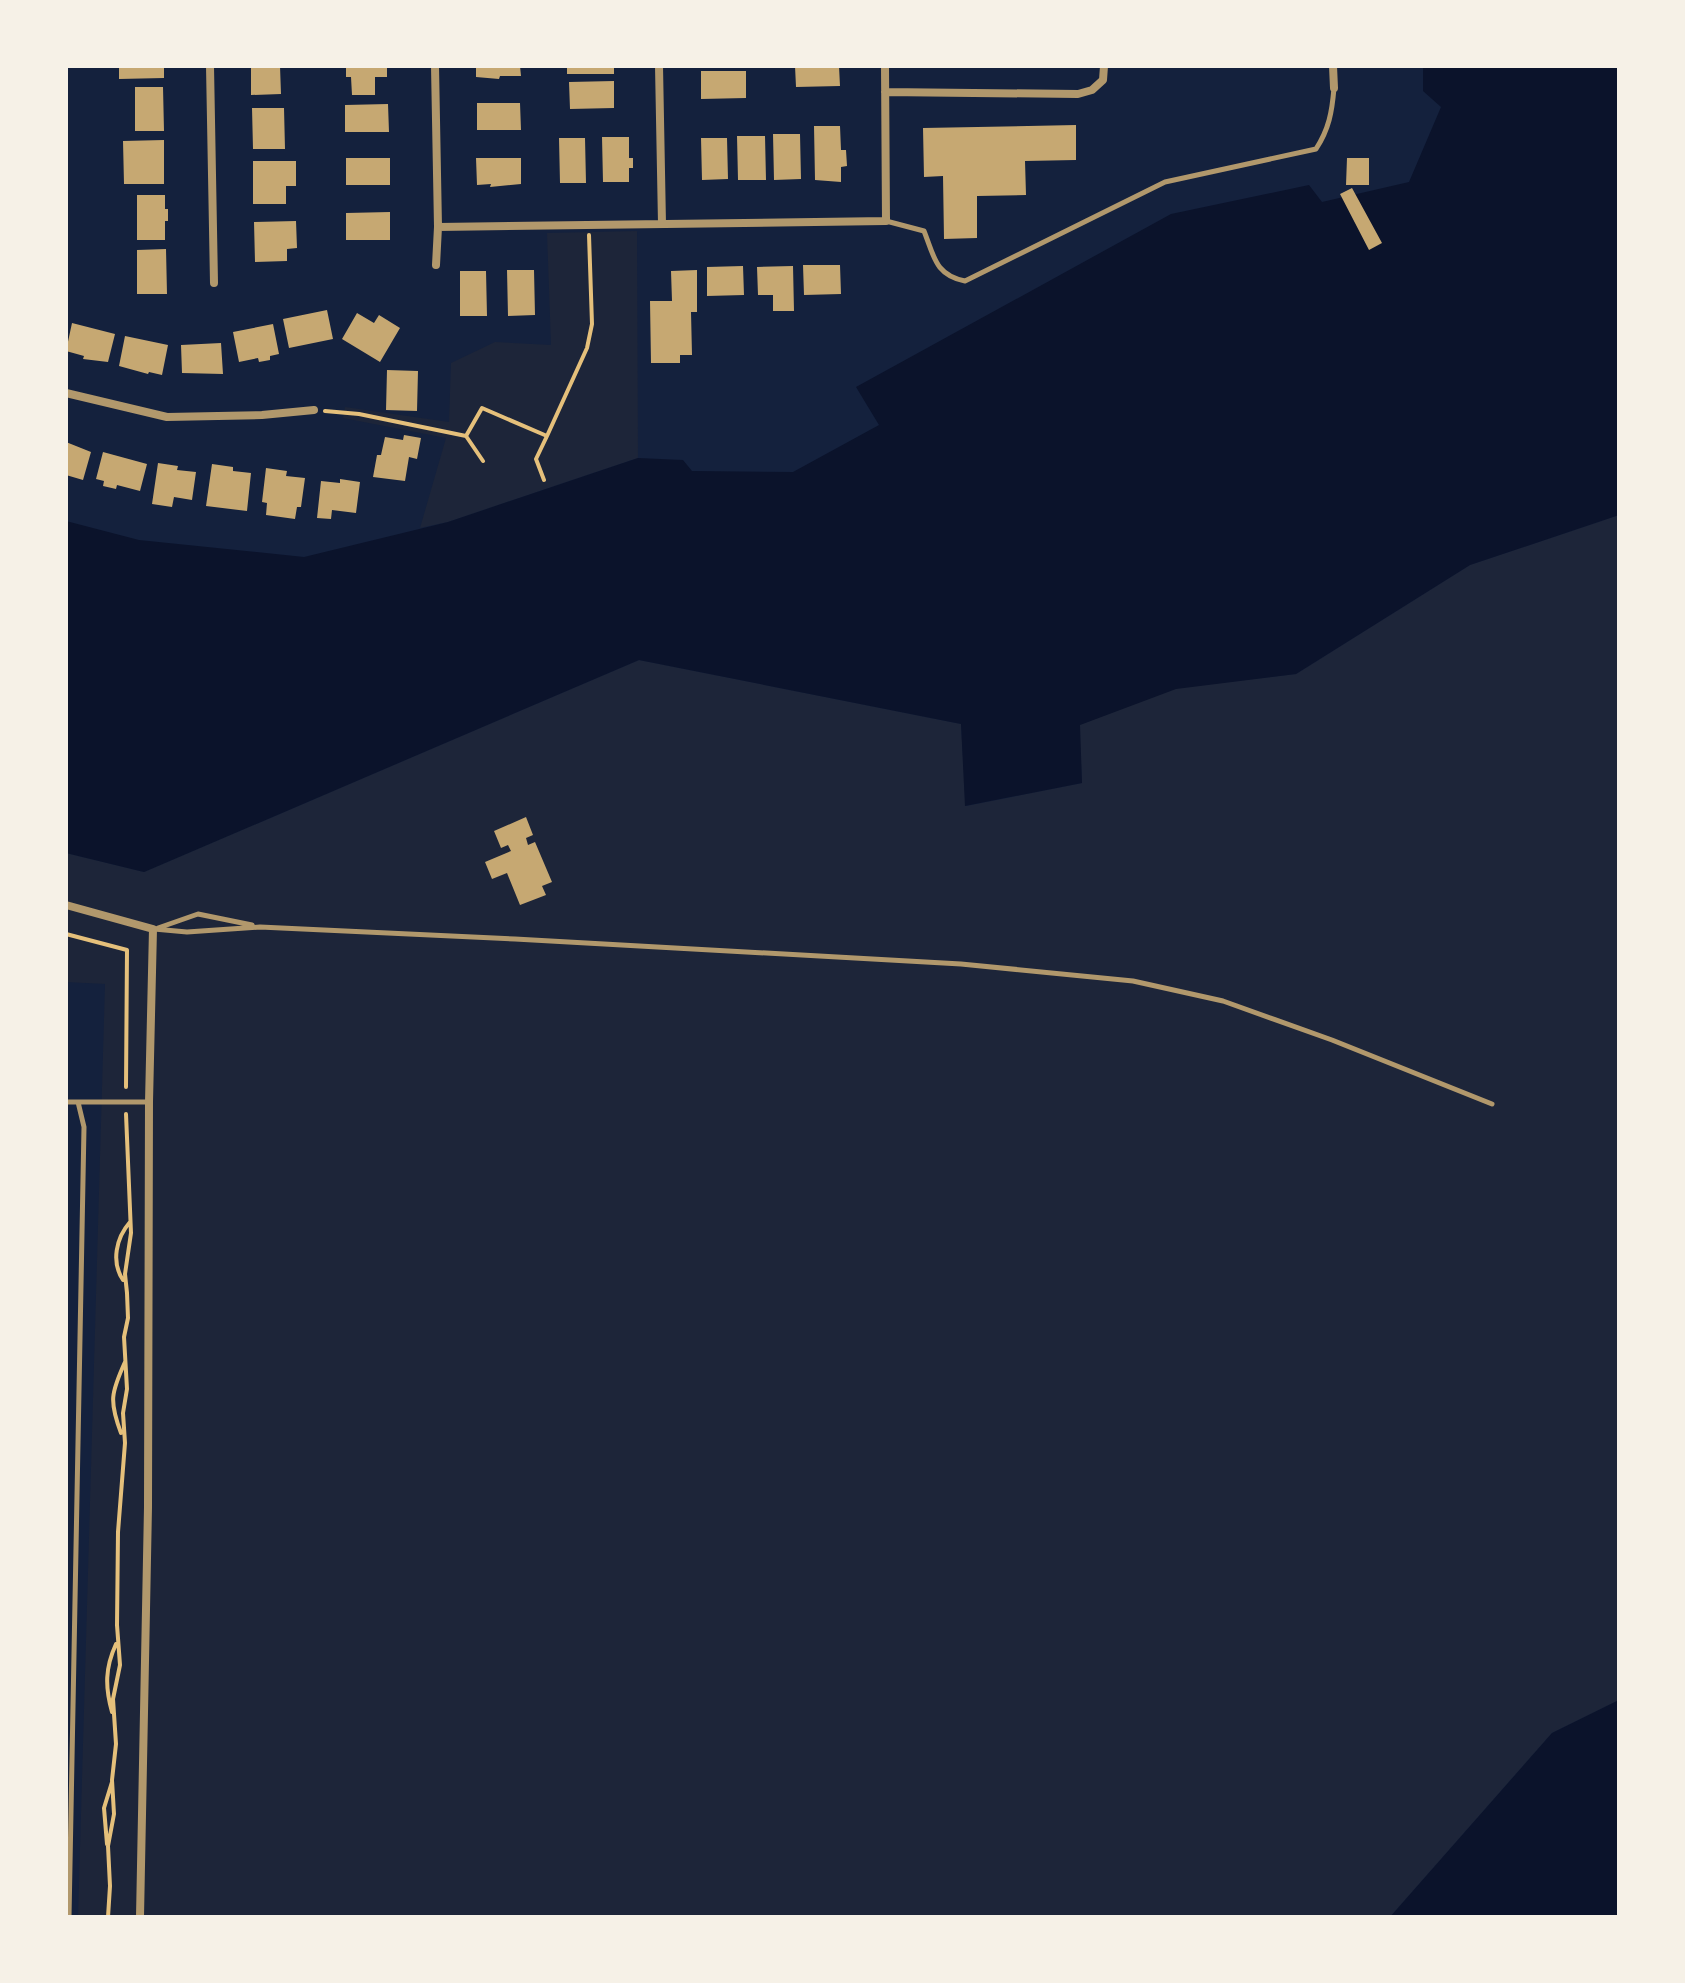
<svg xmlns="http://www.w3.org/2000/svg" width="1685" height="1983" font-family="'PT Serif',serif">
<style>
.green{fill:#1d2539}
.water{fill:#0b132b}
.building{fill:#c6a872}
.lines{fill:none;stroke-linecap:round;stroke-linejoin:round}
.path{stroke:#e5c07b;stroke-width:4}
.service{stroke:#b1986c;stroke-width:5}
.minor{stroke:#b1986c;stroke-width:8}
</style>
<rect width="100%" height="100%" fill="#14213d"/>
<path class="green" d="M 637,231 L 638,458 L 448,522 L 420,528 L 446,438 L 343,418 L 345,407 L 449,422 L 451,363 L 495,342 L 551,345 L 547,233 Z
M 1619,515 L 1619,1700 L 1552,1733 L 1390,1917 L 78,1917 L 105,984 L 66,982 L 66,853 L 144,872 L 639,660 L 961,724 L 966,806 L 1082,783 L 1079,725 L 1176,688 L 1296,674 L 1470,565 Z"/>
<path class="water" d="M 1423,66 L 1619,66 L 1619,515 L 1470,565 L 1296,674 L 1176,689 L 1080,725 L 1082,783 L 965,806 L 961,724 L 639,660 L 144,872 L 66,853 L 66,521 L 139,540 L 304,557 L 448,522 L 638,458 L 683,460 L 692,471 L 793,472 L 879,425 L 856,387 L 1171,214 L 1309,185 L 1322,202 L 1409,182 L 1441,107 L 1423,91 Z
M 1619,1700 L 1619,1917 L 1390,1917 L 1552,1733 Z"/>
<path class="building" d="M 119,66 L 164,66 L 164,78 L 119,79 Z
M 251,66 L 280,66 L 281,94 L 251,95 Z
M 346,66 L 387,66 L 387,77 L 375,77 L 375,95 L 352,95 L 351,77 L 346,77 Z
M 476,66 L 520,66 L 521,76 L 500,76 L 499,79 L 476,77 Z
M 567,66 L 614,66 L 614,74 L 567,74 Z
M 795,66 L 839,66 L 840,86 L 796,87 Z
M 701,71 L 746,71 L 746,98 L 701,99 Z
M 614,81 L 614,108 L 570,109 L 569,82 Z
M 135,87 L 163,87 L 164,131 L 135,131 Z
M 477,103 L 520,103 L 521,130 L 477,130 Z
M 388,104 L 389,132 L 345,132 L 345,105 Z
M 252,108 L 284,108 L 285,149 L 253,149 Z
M 1076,125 L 1076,160 L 1025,161 L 1026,195 L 977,196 L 977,238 L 944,239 L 943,176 L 924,177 L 923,128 Z
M 814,126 L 840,126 L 841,150 L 846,150 L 847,166 L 841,167 L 841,182 L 815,180 Z
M 773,134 L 800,134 L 801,179 L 774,180 Z
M 737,136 L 765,136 L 766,180 L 738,180 Z
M 602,137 L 629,137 L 629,158 L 633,158 L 633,168 L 629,168 L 629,182 L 603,182 Z
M 559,138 L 585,138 L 586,183 L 560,183 Z
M 701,138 L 727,138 L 728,179 L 702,180 Z
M 164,140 L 164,184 L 124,184 L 123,141 Z
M 346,158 L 390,158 L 390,185 L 346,185 Z
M 476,158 L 521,158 L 521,184 L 490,187 L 491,184 L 477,185 Z
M 1347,158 L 1369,158 L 1369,185 L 1346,185 Z
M 253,161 L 296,161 L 296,186 L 286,186 L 286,204 L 253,204 Z
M 1352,188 L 1382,243 L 1369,250 L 1340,194 Z
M 137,195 L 165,195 L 165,209 L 168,209 L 168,221 L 165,221 L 165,240 L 137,240 Z
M 390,212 L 390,240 L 346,240 L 346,213 Z
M 296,221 L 297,248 L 287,249 L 287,261 L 255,262 L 254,222 Z
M 166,249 L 167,294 L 137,294 L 137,250 Z
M 803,265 L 840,265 L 841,294 L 804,295 Z
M 743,266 L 744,295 L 707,296 L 707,267 Z
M 793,266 L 794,311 L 773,311 L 773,295 L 758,295 L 757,267 Z
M 507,270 L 534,270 L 535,315 L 508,316 Z
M 697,270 L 697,312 L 691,312 L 692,355 L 680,355 L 680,363 L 651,363 L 650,301 L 672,301 L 671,271 Z
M 460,271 L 486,271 L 487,316 L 460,316 Z
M 327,310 L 333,339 L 289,348 L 283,319 Z
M 357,313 L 374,323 L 379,315 L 400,328 L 380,362 L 342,339 Z
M 72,323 L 115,334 L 108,362 L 83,359 L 84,356 L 66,351 Z
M 273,324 L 279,354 L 270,356 L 270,360 L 259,362 L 258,358 L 239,362 L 233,332 Z
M 125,336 L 168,345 L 162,375 L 149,372 L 148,374 L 119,366 Z
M 221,343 L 223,374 L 182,373 L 181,345 Z
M 387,370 L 418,371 L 417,411 L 386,410 Z
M 404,435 L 421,438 L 417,459 L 409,457 L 405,481 L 373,477 L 377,455 L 381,455 L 385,437 L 403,440 Z
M 66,442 L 91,452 L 83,480 L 66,475 Z
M 103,452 L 147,464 L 140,491 L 117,485 L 116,489 L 103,486 L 104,481 L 96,479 Z
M 158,463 L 178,466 L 177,470 L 196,472 L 192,500 L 174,497 L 172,507 L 152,504 Z
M 212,464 L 233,467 L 233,471 L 251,473 L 247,511 L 206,506 Z
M 266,468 L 287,471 L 286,476 L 305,478 L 301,507 L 297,507 L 295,519 L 266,515 L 267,503 L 262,502 Z
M 340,479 L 360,482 L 356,513 L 332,510 L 331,519 L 317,518 L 321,481 L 340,483 Z
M 526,817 L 533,835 L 526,838 L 528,845 L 535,842 L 552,882 L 542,886 L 546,895 L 520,905 L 507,873 L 492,879 L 485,862 L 511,851 L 508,845 L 501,848 L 494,831 Z"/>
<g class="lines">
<path class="path" d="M 325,411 L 359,414 L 466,436 L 482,408 L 547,436 L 587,348 L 592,324 L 589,235
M 466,436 L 483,461
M 544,480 L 536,459 L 547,436
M 66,934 L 127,950 L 126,1087
M 123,1280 C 111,1262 116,1238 130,1222
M 121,1433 C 109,1401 111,1393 125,1362
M 112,1712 C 105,1687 105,1668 116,1644
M 107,1844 L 104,1808 L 112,1782
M 108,1917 L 110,1886 L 108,1846 L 114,1814 L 112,1780 L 116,1744 L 113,1699 L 120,1665 L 117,1625 L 118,1532 L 125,1443 L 123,1413 L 127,1389 L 124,1337 L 128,1318 L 127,1293 L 125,1274 L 131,1233 L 126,1114"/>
<path class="service" d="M 886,221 L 924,231 C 934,256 935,275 965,281 L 1165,182 L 1316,149 C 1329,129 1332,112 1334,88
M 158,928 L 198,914 L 252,925
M 154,929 L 187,932 L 260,927 L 515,939 L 961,964 L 1133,981 L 1223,1001 L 1332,1040 L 1492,1104
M 66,1102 L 149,1102
M 69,1917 L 84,1127 L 78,1102"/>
<path class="minor" d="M 210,66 L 214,283
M 435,66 L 438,227 L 436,265
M 659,66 L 662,224
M 1333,66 L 1334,88
M 885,92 L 1078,94 L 1092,90 L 1103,80 L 1104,66
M 438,227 L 886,221 L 885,66
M 66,393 L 167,417 L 262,415 L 314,410
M 66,905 L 153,929 L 149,1102 L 148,1507 L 140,1917"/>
</g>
<rect width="1685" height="1983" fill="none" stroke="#f6f1e7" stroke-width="136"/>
</svg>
